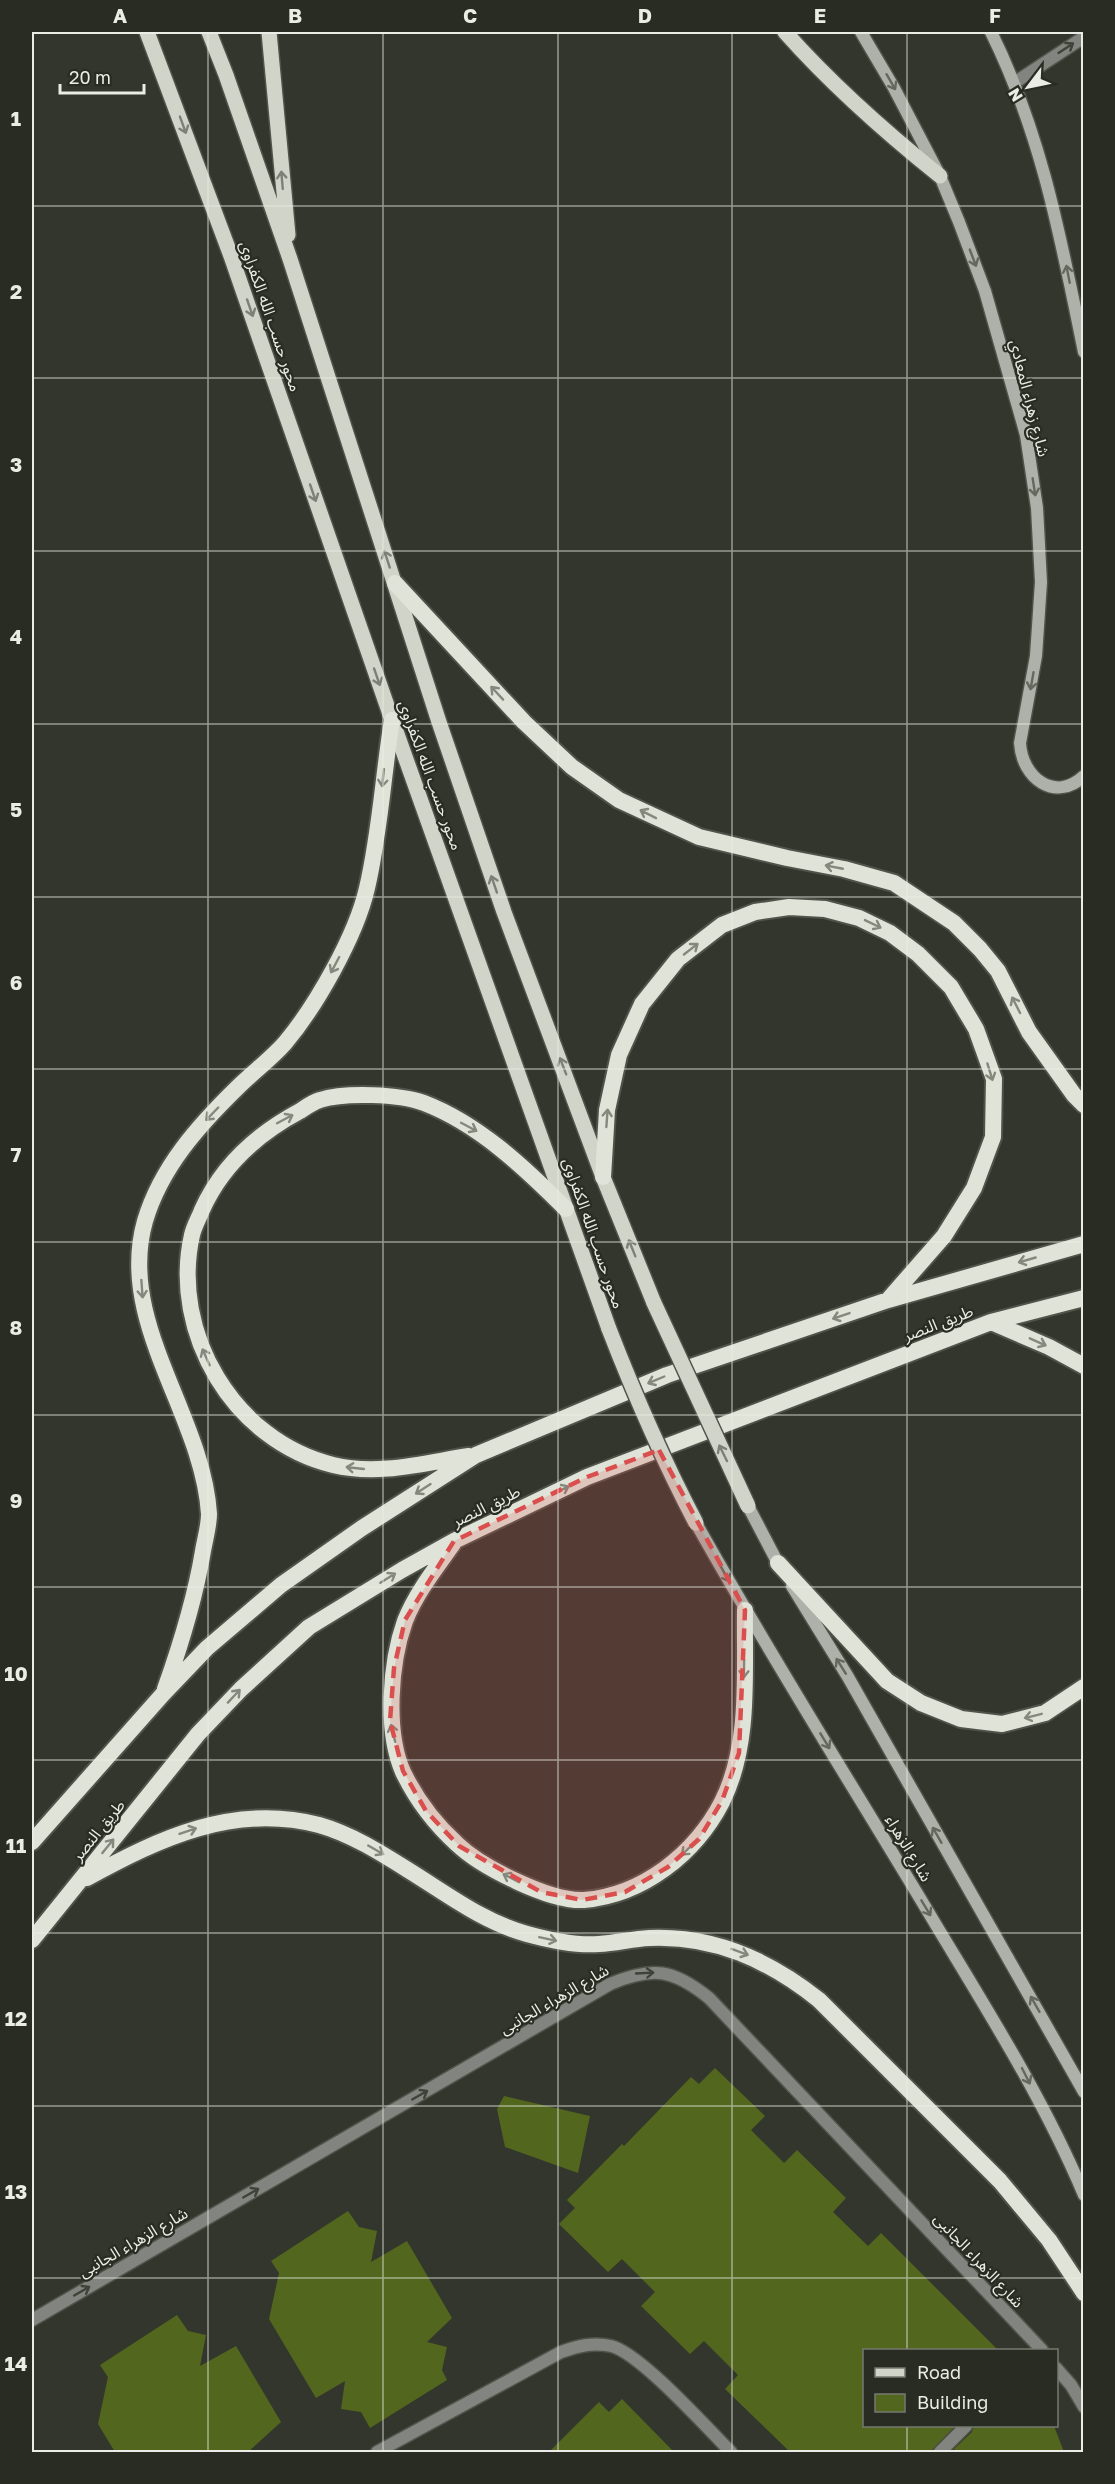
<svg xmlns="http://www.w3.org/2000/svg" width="1115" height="2484" font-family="'Golos Text','Noto Sans Arabic',sans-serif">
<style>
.building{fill:#53661e}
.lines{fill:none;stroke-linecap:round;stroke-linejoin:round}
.service-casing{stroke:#50534a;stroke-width:15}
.minor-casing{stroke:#50534a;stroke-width:15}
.secondary-casing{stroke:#50534a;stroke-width:15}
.primary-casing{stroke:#50534a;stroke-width:18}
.trunk-casing{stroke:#50534a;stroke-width:20}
.service{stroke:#82847f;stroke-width:12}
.minor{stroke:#82847f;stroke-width:12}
.secondary{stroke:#aeb1a9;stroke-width:12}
.primary{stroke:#d0d4c9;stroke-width:15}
.trunk{stroke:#e0e4d8;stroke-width:16}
.primary-bridge-casing{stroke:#50534a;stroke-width:18;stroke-linecap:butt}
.primary-bridge{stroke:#d0d4c9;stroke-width:15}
.oneway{stroke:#3f4239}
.oneway2{stroke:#65685f}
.oneway3{stroke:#7c8076}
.oneway4{stroke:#84887d}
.marked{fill:#da4f4e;fill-opacity:0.2;stroke:#da4f4e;stroke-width:4.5;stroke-dasharray:12 8;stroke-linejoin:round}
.grid{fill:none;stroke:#eaece5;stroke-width:1.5;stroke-opacity:0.55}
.labels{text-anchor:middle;stroke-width:4.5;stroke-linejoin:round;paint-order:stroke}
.street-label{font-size:16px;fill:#eaece5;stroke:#292c22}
.neatline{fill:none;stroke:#eaece5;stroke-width:2}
.grid-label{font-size:20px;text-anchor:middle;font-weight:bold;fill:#eaece5}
</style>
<rect width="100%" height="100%" fill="#33362c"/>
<path class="building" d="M 715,2068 L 765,2116 L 751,2130 L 784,2163 L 797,2150 L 846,2198 L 833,2212 L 868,2246 L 881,2233 L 998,2350 L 864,2350 L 864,2426 L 955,2426 L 930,2452 L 790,2452 L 725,2389 L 738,2375 L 704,2341 L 690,2354 L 641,2306 L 655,2292 L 622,2259 L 608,2272 L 559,2224 L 575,2208 L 567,2200 L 622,2144 L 624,2146 L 691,2077 L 699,2084 Z
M 504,2096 L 590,2116 L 578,2173 L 505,2147 L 497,2109 Z
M 348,2211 L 359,2227 L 377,2231 L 371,2262 L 407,2241 L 452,2318 L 427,2342 L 447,2347 L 442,2370 L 447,2380 L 370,2428 L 361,2412 L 341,2409 L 345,2381 L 316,2398 L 269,2319 L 279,2273 L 271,2261 Z
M 177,2315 L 188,2331 L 206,2335 L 200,2366 L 236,2346 L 281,2422 L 248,2452 L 115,2452 L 98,2424 L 108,2377 L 100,2365 Z
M 622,2399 L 674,2452 L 549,2452 L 599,2402 L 609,2412 Z
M 974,2426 L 1054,2426 L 1064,2452 L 955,2452 L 954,2449 L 972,2432 Z"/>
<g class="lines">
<g class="service-casing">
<path id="service" d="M 940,2452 L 966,2426"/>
</g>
<g class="minor-casing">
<path id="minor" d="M 1014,83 L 1084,37
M 32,2320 L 610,1984 C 653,1966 673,1969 709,1998 L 1042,2350
M 1056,2368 L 1071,2385 L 1084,2407
M 377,2452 L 561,2352 C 578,2346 593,2342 611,2346 C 640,2353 707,2428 731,2452"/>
</g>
<g class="secondary-casing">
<path id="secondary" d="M 861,32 L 894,88 L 940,176 L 959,222 L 985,291 L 1026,435 L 1037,508 L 1041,582 L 1036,656 L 1020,743 C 1022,778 1055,803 1084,776
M 991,32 C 1042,135 1061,240 1084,352
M 748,1506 L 781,1569
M 696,1523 C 772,1659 856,1791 936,1925 C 989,2013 1044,2100 1084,2195
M 792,1586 L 848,1677 L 1084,2092"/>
</g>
<g class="primary-casing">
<path id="primary" d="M 147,32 L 231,256 L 392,720 L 609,1329
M 209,32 L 226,75 L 290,259 L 439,722 L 504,912 L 603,1177 L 654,1303
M 269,32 L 288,235
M 785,32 C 832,85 884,131 940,176"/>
</g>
<g class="trunk-casing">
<path id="trunk" d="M 395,583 L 524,722 L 572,767 L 619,800 L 699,837 L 787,858 L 844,869 L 894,883 L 954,923 L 980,949 L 998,971 L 1029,1032 L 1074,1095 L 1084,1105
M 603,1177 L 607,1110 L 619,1055 L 642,1004 L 678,959 L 722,925 L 755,912 L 789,907 L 825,909 L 859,918 L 890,933 L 918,954 L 951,987 L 976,1029 L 994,1079 L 993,1137 L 974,1188 L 944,1236 L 888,1300
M 991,1322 L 1049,1347 L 1084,1366
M 469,1456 C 424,1463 378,1476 333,1465 C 234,1441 170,1333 192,1235 C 194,1226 199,1218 202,1210 C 222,1165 257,1134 300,1111 C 306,1107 313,1102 320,1100 C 345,1092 399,1094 424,1103 C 479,1124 526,1169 566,1209
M 453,1544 C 436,1568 416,1593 405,1621 C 390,1663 385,1731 403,1772 C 416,1799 435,1824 457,1844 C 481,1867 550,1902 584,1900 C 643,1895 695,1854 722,1802 C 751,1744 744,1673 745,1610
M 778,1563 L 887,1681 L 921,1703 L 961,1719 L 1002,1724 L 1045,1713 L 1084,1687
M 165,1689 C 181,1644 195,1599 203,1551 C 205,1539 209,1526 209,1514 C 203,1415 116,1322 145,1221 C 161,1167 199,1125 238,1087 C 253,1072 271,1059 285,1043 C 316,1006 356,936 367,888 C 380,833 383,776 392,720
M 32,1842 L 163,1694 L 207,1648 L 281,1585 L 362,1528 L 476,1455 L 667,1375 L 888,1300 L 1084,1244
M 87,1878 C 160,1838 234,1803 319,1825 C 351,1834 381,1853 408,1870 C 447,1894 483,1922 527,1934 C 549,1940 576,1946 599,1944 C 616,1943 632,1939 649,1938 C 714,1935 769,1960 819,2000 L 1000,2181 L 1049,2240 L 1084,2293
M 32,1940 L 198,1734 L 241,1689 L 309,1627 L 402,1570 L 454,1541 L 587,1477 L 991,1322 L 1084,1298"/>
</g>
<use href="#service" class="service"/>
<use href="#minor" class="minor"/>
<use href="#secondary" class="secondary"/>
<use href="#primary" class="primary"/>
<use href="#trunk" class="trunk"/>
<g class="primary-bridge-casing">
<path id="primary-bridge" d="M 654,1303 L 748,1506
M 609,1329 C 635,1396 663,1460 696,1523"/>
</g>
<use href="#primary-bridge" class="primary-bridge"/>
</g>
<defs><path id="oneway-shaft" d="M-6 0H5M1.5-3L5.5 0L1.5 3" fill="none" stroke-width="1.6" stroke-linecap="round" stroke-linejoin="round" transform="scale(1.5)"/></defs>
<g class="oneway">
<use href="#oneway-shaft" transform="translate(1066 48) rotate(-33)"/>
<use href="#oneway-shaft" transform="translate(645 1973) rotate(-3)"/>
<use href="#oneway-shaft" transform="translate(420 2095) rotate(-30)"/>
<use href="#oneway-shaft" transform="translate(251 2193) rotate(-30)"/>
<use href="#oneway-shaft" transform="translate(82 2291) rotate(-30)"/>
</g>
<g class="oneway2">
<use href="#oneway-shaft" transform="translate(891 82) rotate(60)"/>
<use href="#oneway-shaft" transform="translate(973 258) rotate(69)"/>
<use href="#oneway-shaft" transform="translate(1068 274) rotate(-101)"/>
<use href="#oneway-shaft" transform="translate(1034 487) rotate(81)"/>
<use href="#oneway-shaft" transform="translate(1032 681) rotate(100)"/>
<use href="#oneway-shaft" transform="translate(725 1574) rotate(61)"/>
<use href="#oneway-shaft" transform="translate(841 1666) rotate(-122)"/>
<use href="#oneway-shaft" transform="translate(825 1741) rotate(59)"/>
<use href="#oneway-shaft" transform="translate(937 1835) rotate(-120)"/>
<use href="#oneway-shaft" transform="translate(926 1908) rotate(59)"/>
<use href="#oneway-shaft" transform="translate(1035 2004) rotate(-120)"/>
<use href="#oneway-shaft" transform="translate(1026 2076) rotate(63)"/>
</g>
<g class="oneway3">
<use href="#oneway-shaft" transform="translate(183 125) rotate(70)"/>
<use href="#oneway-shaft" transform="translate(282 180) rotate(-95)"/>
<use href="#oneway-shaft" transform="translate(250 308) rotate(71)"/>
<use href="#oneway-shaft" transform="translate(313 493) rotate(71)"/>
<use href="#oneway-shaft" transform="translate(387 559) rotate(-108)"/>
<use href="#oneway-shaft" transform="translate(377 677) rotate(71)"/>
<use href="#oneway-shaft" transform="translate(494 884) rotate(-109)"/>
<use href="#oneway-shaft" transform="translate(563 1066) rotate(-111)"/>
<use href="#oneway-shaft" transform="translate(632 1248) rotate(-112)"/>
<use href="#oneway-shaft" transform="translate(723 1453) rotate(-116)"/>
</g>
<g class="oneway4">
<use href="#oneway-shaft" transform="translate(497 693) rotate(-133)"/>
<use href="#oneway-shaft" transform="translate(383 778) rotate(96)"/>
<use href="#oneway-shaft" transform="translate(648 814) rotate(-153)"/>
<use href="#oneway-shaft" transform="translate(834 867) rotate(-169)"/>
<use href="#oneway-shaft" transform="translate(873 924) rotate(26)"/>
<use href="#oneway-shaft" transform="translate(691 949) rotate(-38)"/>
<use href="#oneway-shaft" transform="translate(335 965) rotate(118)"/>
<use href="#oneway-shaft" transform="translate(1016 1005) rotate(-117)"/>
<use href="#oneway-shaft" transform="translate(990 1072) rotate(73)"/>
<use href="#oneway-shaft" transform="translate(212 1114) rotate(134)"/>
<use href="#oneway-shaft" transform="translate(607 1118) rotate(-86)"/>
<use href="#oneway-shaft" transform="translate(285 1119) rotate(-28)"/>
<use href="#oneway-shaft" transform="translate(469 1127) rotate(28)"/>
<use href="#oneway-shaft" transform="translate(1027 1260) rotate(164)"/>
<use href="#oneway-shaft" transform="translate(142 1289) rotate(86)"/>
<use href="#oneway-shaft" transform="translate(841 1316) rotate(161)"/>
<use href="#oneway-shaft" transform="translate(1038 1342) rotate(24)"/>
<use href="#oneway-shaft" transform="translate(206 1357) rotate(-114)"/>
<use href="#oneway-shaft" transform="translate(656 1380) rotate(157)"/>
<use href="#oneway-shaft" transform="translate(355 1468) rotate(-174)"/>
<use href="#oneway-shaft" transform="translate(423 1489) rotate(147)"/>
<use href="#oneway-shaft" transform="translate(561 1490) rotate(-26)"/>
<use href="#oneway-shaft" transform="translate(388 1578) rotate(-32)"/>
<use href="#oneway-shaft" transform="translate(744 1669) rotate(91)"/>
<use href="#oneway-shaft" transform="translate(234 1696) rotate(-47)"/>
<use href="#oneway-shaft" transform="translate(1033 1716) rotate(166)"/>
<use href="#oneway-shaft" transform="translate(393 1733) rotate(-104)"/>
<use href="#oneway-shaft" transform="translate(188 1831) rotate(-19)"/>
<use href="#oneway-shaft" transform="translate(108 1846) rotate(-51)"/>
<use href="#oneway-shaft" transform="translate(688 1849) rotate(138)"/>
<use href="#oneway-shaft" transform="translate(376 1850) rotate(30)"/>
<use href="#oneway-shaft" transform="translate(511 1878) rotate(-153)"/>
<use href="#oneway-shaft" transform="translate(548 1939) rotate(12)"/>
<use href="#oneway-shaft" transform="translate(740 1952) rotate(20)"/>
</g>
<path class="marked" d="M 659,1450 L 745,1610 L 739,1753 L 722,1801 L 699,1839 L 668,1867 L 625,1892 L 582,1900 L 541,1892 L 459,1846 L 426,1811 L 403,1771 L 390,1721 L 394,1668 L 405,1620 L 454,1541 L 587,1477 Z"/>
<path class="grid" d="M 208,32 L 208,2452M 383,32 L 383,2452M 558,32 L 558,2452M 732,32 L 732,2452M 907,32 L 907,2350M 32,206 L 1084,206M 32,378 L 1084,378M 32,551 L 1084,551M 32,724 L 1084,724M 32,897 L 1084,897M 32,1069 L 1084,1069M 32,1242 L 1084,1242M 32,1415 L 1084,1415M 32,1587 L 1084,1587M 32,1760 L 1084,1760M 32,1933 L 1084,1933M 32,2106 L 1084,2106M 32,2278 L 1084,2278M 907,2426 L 907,2452"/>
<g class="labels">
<g class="street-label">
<text transform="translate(271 316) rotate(71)" y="6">محور حسب الله الكفراوى</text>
<text transform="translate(1030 398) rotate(76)" y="6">شارع زهراء المعادي</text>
<text transform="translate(431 775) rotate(70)" y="6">محور حسب الله الكفراوى</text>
<text transform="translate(594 1233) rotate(71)" y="6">محور حسب الله الكفراوى</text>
<text transform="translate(938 1323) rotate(-21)" y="6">طريق النصر</text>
<text transform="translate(486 1506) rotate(-26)" y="6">طريق النصر</text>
<text transform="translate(98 1830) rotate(-51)" y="6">طريق النصر</text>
<text transform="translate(909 1848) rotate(59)" y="6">شارع الزهراء</text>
<text transform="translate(554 1999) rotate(-30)" y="6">شارع الزهراء الجانبى</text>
<text transform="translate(133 2242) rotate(-30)" y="6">شارع الزهراء الجانبى</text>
<text transform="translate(979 2260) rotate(47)" y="6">شارع الزهراء الجانبى</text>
</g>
</g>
<rect width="1115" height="2484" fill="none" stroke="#292c22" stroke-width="66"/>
<rect x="863" y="2349" width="195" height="78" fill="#292c22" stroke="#767970" stroke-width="1.5"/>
<rect x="875" y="2368" width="30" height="9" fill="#d0d4c9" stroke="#767970" stroke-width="1.5"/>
<text x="917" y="2379" font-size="18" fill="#eaece5">Road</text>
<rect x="875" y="2394" width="30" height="18" fill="#53661e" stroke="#767970" stroke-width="1.5"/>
<text x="917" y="2409" font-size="18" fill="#eaece5">Building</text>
<g transform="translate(1028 87) rotate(238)" stroke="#292c22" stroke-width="4.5" paint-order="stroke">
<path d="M0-4.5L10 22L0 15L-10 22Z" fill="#eaece5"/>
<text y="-9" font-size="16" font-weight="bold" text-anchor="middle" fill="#eaece5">N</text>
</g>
<path d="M60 84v9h84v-9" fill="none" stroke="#eaece5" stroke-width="3"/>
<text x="69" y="84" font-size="18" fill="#eaece5" stroke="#292c22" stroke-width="4.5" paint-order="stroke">20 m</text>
<rect x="33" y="33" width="1049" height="2418" class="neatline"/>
<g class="grid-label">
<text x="120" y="23">A</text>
<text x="295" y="23">B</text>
<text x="470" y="23">C</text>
<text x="645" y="23">D</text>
<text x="820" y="23">E</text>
<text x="995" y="23">F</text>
<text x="16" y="126">1</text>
<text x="16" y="299">2</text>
<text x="16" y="472">3</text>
<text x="16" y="644">4</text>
<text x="16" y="817">5</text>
<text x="16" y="990">6</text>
<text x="16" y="1162">7</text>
<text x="16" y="1335">8</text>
<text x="16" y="1508">9</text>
<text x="16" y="1681">10</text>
<text x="16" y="1853">11</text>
<text x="16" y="2026">12</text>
<text x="16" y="2199">13</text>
<text x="16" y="2371">14</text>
</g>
</svg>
